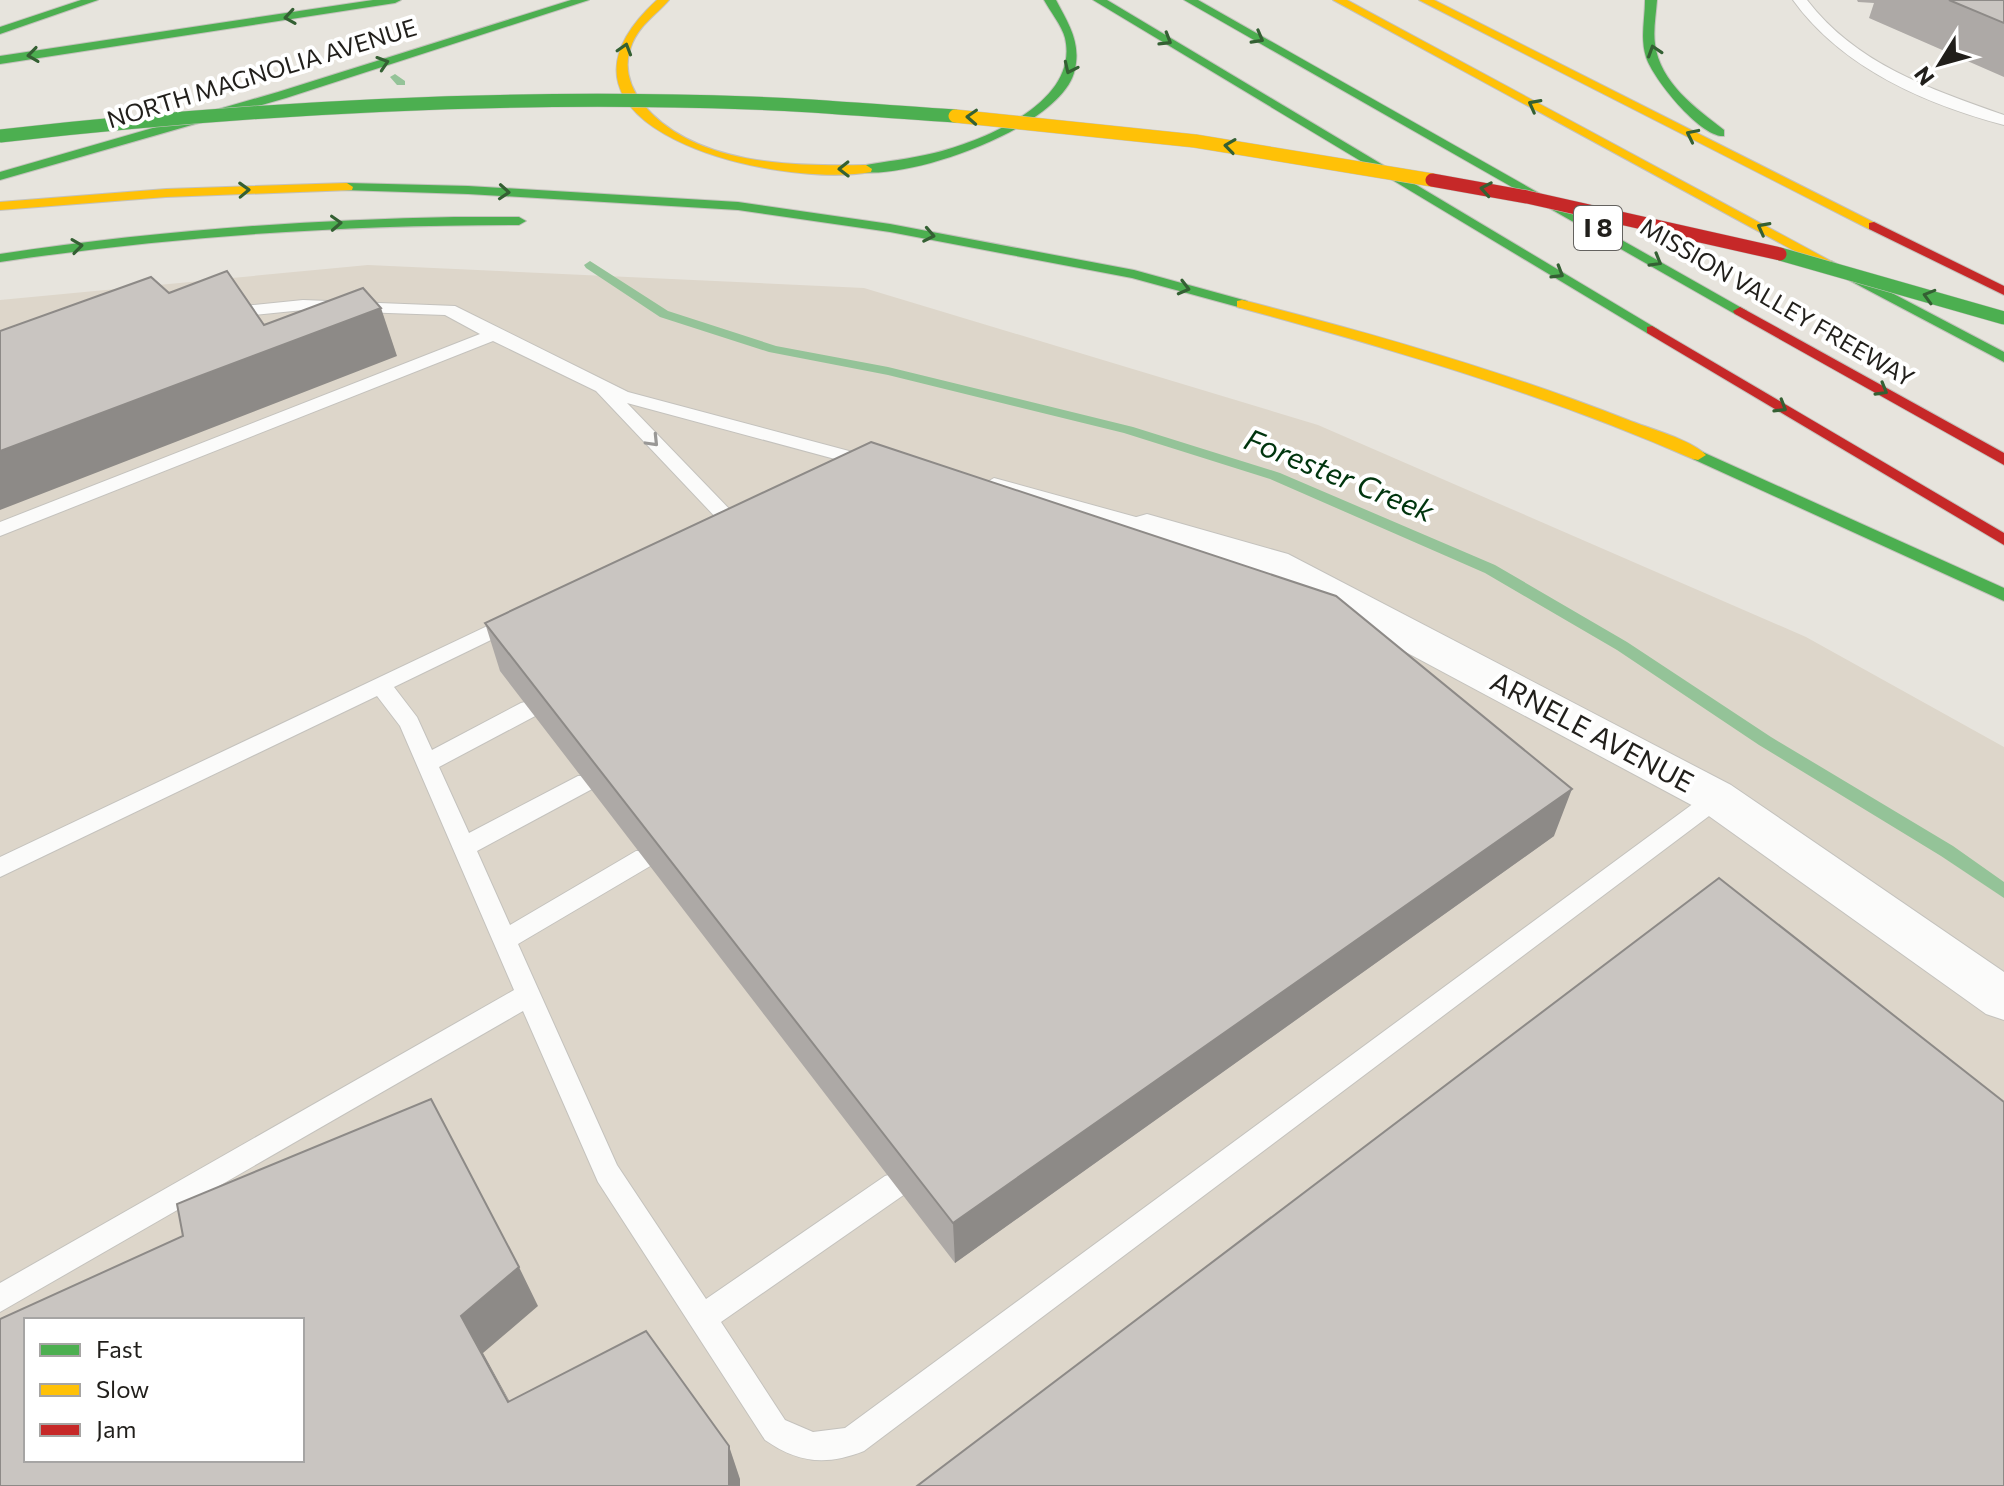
<svg xmlns="http://www.w3.org/2000/svg" width="2004" height="1486" font-family="Commissioner,sans-serif">
<style>
.built{fill:#ddd6ca;fill-rule:evenodd}
.lines{fill:none;stroke-linecap:round;stroke-linejoin:round}
.stream{fill:#94c398;fill-rule:evenodd}
.lane-casing{stroke:#c4c2bd;stroke-width:2}
.street-casing{stroke:#c4c2bd;stroke-width:2}
.fast-casing{stroke:#c4c2bd;stroke-width:2}
.slow-casing{stroke:#c4c2bd;stroke-width:2}
.jam-casing{stroke:#c4c2bd;stroke-width:2}
.lane{fill:#fbfbfa;fill-rule:evenodd}
.street{fill:#fbfbfa;fill-rule:evenodd}
.fast{fill:#4caf50;fill-rule:evenodd}
.slow{fill:#ffc107;fill-rule:evenodd}
.jam{fill:#c62828;fill-rule:evenodd}
.fast-bridge-casing{stroke:#c4c2bd;stroke-width:14;stroke-linecap:butt}
.slow-bridge-casing{stroke:#c4c2bd;stroke-width:14;stroke-linecap:butt}
.jam-bridge-casing{stroke:#c4c2bd;stroke-width:14;stroke-linecap:butt}
.fast-bridge{stroke:#4caf50;stroke-width:13}
.slow-bridge{stroke:#ffc107;stroke-width:13}
.jam-bridge{stroke:#c62828;stroke-width:13}
.wall{fill:#ada9a6}
.shaded-wall{fill:#8d8a87}
.building{fill:#c9c5c1;stroke:#8d8a87;stroke-width:2;fill-rule:evenodd}
.oneway{stroke:#346033}
.oneway2{stroke:#999896}
.labels{text-anchor:middle;stroke-width:8;stroke-linejoin:round;paint-order:stroke}
.far-street-label{font-size:24px;fill:#211f1b;stroke:#fff}
.shield{fill:#fff;stroke:#64625f;stroke-width:2}
.shield-label{font-size:26px;font-weight:bold;fill:#211f1b}
.street-label{font-size:28px;fill:#211f1b;stroke:#fff}
.water-label{font-size:30px;font-style:italic;fill:#00350e;stroke:#fff}
</style>
<rect width="100%" height="100%" fill="#e7e4dd"/>
<path class="built" d="M 368,265 L 864,288 L 1318,425 L 1806,637 L 2004,747 L 2004,1486 L 0,1486 L 0,300 ZM 26,1320 L 302,1320 L 302,1460 L 26,1460 Z"/>
<g class="lines">
<path class="stream" d="M 395,74 L 405,81 L 405,85 L 397,85 L 390,77 Z
M 590,261 L 668,311 L 776,346 L 888,367 L 1133,427 L 1280,473 L 1495,565 L 1627,642 L 1771,737 L 1953,846 L 2004,882 L 2004,898 L 1941,856 L 1759,745 L 1617,650 L 1485,573 L 1270,479 L 1124,433 L 888,375 L 769,352 L 660,317 L 586,268 L 584,265 Z"/>
<g class="lane-casing">
<path id="lane" d="M 1793,0 L 1807,0 C 1856,64 1930,89 2004,115 L 2004,125 C 1925,104 1842,68 1793,0 Z
M 303,300 L 455,306 L 628,392 L 879,459 L 881,463 L 872,469 L 627,403 L 738,518 L 735,523 L 721,523 L 596,391 L 493,341 L 0,536 L 0,522 L 480,334 L 445,315 L 303,310 L 224,318 L 215,313 L 224,308 Z
M 994,478 L 1154,522 L 1157,527 L 1147,534 L 987,488 L 984,484 Z
M 515,613 L 525,620 L 522,625 L 394,687 L 417,717 L 432,750 L 521,703 L 529,701 L 540,709 L 537,715 L 439,767 L 469,833 L 578,776 L 594,776 L 597,782 L 594,788 L 477,851 L 510,925 L 636,851 L 652,851 L 656,858 L 652,865 L 518,944 L 617,1165 L 706,1299 L 885,1176 L 895,1173 L 905,1176 L 908,1185 L 905,1194 L 721,1322 L 785,1420 L 813,1432 L 845,1428 L 1709,792 L 1725,792 L 1728,798 L 1725,804 L 864,1451 C 826,1466 798,1463 765,1440 L 598,1182 L 523,1011 L 0,1312 L 0,1283 L 514,990 L 400,726 L 377,696 L 0,877 L 0,857 Z"/>
</g>
<g class="street-casing">
<path id="street" d="M 1147,514 L 1288,554 L 1731,785 L 2004,972 L 2004,1020 L 1986,1014 L 1699,809 L 1260,574 L 1133,536 L 1127,527 L 1133,518 Z"/>
</g>
<g class="fast-casing">
<path id="fast" d="M 81,0 L 98,0 L 0,34 L 0,27 Z
M 373,0 L 401,0 L 395,3 L 0,64 L 0,56 Z
M 571,0 L 589,0 L 286,98 L 0,180 L 0,172 L 278,92 Z
M 1044,0 L 1056,0 C 1068,23 1081,42 1075,69 C 1064,126 913,179 861,172 L 861,166 C 886,161 910,159 934,153 C 982,141 1080,103 1065,38 C 1062,26 1050,11 1044,0 Z
M 1093,0 L 1107,0 L 1659,330 L 1657,333 L 1647,333 Z
M 1184,0 L 1198,0 L 1747,311 L 1740,315 L 1735,314 Z
M 1645,0 L 1657,0 C 1656,15 1653,30 1655,44 C 1660,83 1696,108 1724,130 L 1724,136 C 1701,138 1653,79 1646,57 C 1640,38 1645,19 1645,0 Z
M 347,183 L 468,186 L 738,202 L 890,224 L 1134,270 L 1247,301 L 1249,304 L 1242,308 L 1132,278 L 890,232 L 738,210 L 468,194 L 342,190 L 341,187 Z
M 454,217 L 519,217 L 526,221 L 519,225 C 345,225 172,236 0,262 L 0,254 C 151,231 301,220 454,217 Z
M 1831,261 L 2004,352 L 2004,362 L 1826,268 L 1824,265 Z
M 1698,450 L 2004,588 L 2004,601 L 1693,459 L 1690,455 Z"/>
</g>
<g class="slow-casing">
<path id="slow" d="M 657,0 L 669,0 C 655,16 638,26 631,47 C 623,68 630,87 643,104 C 694,166 793,166 866,165 L 872,169 L 871,172 C 778,189 517,128 657,0 Z
M 1333,0 L 1347,0 L 1838,265 L 1831,269 L 1826,268 Z
M 1419,0 L 1434,0 L 1881,226 L 1874,230 L 1869,229 Z
M 347,183 L 353,187 L 352,190 L 166,197 L 0,210 L 0,202 L 166,189 Z
M 1242,300 C 1372,333 1503,371 1628,420 C 1648,428 1692,440 1706,455 L 1698,460 L 1693,459 C 1545,394 1392,349 1237,307 L 1237,301 Z"/>
</g>
<g class="jam-casing">
<path id="jam" d="M 1874,222 L 2004,286 L 2004,295 L 1869,229 L 1869,223 Z
M 1740,307 L 2004,453 L 2004,465 L 1735,314 L 1733,311 Z
M 1652,326 L 2004,533 L 2004,545 L 1647,333 L 1647,327 Z"/>
</g>
<use href="#lane" class="lane"/>
<use href="#street" class="street"/>
<use href="#fast" class="fast"/>
<use href="#slow" class="slow"/>
<use href="#jam" class="jam"/>
<g class="fast-bridge-casing">
<path id="fast-bridge" d="M 0,136 C 248,108 500,94 750,103 C 818,105 886,112 955,116
M 1780,254 L 2004,318"/>
</g>
<g class="slow-bridge-casing">
<path id="slow-bridge" d="M 955,116 L 1195,141 L 1432,180"/>
</g>
<g class="jam-bridge-casing">
<path id="jam-bridge" d="M 1432,180 L 1527,197 L 1780,254"/>
</g>
<use href="#fast-bridge" class="fast-bridge"/>
<use href="#slow-bridge" class="slow-bridge"/>
<use href="#jam-bridge" class="jam-bridge"/>
</g>
<path class="wall" d="M 1857,0 L 2004,0 L 2004,77 L 1869,18 L 1874,3 L 1858,2 Z
M 485,623 L 1554,836 L 955,1263 L 500,671 Z"/>
<path class="shaded-wall" d="M 381,308 L 397,356 L 0,510 L 0,451 Z
M 1572,789 L 1554,836 L 955,1263 L 953,1223 Z
M 519,1267 L 538,1306 L 483,1353 L 529,1437 L 461,1316 Z
M 729,1446 L 740,1479 L 740,1486 L 729,1486 Z"/>
<path class="building" d="M 1949,0 L 2004,0 L 2004,23 Z
M 227,271 L 264,325 L 363,288 L 381,308 L 0,451 L 0,331 L 151,277 L 169,293 Z
M 871,442 L 1336,596 L 1572,789 L 953,1223 L 485,623 Z
M 1719,878 L 2004,1102 L 2004,1486 L 917,1486 Z
M 431,1099 L 519,1267 L 461,1316 L 508,1402 L 646,1331 L 729,1446 L 729,1486 L 0,1486 L 0,1319 L 183,1236 L 177,1204 ZM 26,1320 L 302,1320 L 302,1460 L 26,1460 Z"/>
<defs><path id="oneway-chevron" d="M-2-3.5L2.5 0L-2 3.5" fill="none" stroke-width="1.6" stroke-linecap="round" stroke-linejoin="round" transform="scale(2)"/></defs>
<g class="oneway">
<use href="#oneway-chevron" transform="translate(290 17) rotate(171)"/>
<use href="#oneway-chevron" transform="translate(1258 38) rotate(29)"/>
<use href="#oneway-chevron" transform="translate(1166 40) rotate(31)"/>
<use href="#oneway-chevron" transform="translate(625 49) rotate(-73)"/>
<use href="#oneway-chevron" transform="translate(1654 51) rotate(-108)"/>
<use href="#oneway-chevron" transform="translate(33 55) rotate(172)"/>
<use href="#oneway-chevron" transform="translate(383 63) rotate(-18)"/>
<use href="#oneway-chevron" transform="translate(1070 68) rotate(115)"/>
<use href="#oneway-chevron" transform="translate(1534 105) rotate(-152)"/>
<use href="#oneway-chevron" transform="translate(972 117) rotate(-177)"/>
<use href="#oneway-chevron" transform="translate(1692 135) rotate(-154)"/>
<use href="#oneway-chevron" transform="translate(1230 146) rotate(-172)"/>
<use href="#oneway-chevron" transform="translate(844 169) rotate(179)"/>
<use href="#oneway-chevron" transform="translate(1486 189) rotate(-170)"/>
<use href="#oneway-chevron" transform="translate(244 190) rotate(-2)"/>
<use href="#oneway-chevron" transform="translate(504 192) rotate(4)"/>
<use href="#oneway-chevron" transform="translate(336 223) rotate(-3)"/>
<use href="#oneway-chevron" transform="translate(1763 228) rotate(-152)"/>
<use href="#oneway-chevron" transform="translate(929 235) rotate(11)"/>
<use href="#oneway-chevron" transform="translate(77 246) rotate(-8)"/>
<use href="#oneway-chevron" transform="translate(1656 261) rotate(30)"/>
<use href="#oneway-chevron" transform="translate(1558 273) rotate(31)"/>
<use href="#oneway-chevron" transform="translate(1184 288) rotate(15)"/>
<use href="#oneway-chevron" transform="translate(1929 296) rotate(-164)"/>
<use href="#oneway-chevron" transform="translate(1882 390) rotate(30)"/>
<use href="#oneway-chevron" transform="translate(1781 407) rotate(31)"/>
</g>
<use class="oneway2" href="#oneway-chevron" transform="translate(653 441) rotate(46)"/>
<g class="labels">
<g class="far-street-label">
<text transform="translate(262 74) rotate(-17)" y="8">NORTH MAGNOLIA AVENUE</text>
<text transform="translate(1777 303) rotate(30)" y="8">MISSION VALLEY FREEWAY</text>
</g>
<rect class="shield" x="1574" y="206" width="48" height="44" rx="6"/>
<g class="shield-label">
<text x="1598" y="237">I 8</text>
</g>
<g class="street-label">
<text transform="translate(1592 732) rotate(28)" y="10">ARNELE AVENUE</text>
</g>
<g class="water-label">
<text transform="translate(1339 476) rotate(22)" y="10">Forester Creek</text>
</g>
</g>
<rect x="24" y="1318" width="280" height="144" fill="#ffffff" stroke="#a6a5a4" stroke-width="2"/>
<rect x="40" y="1344" width="40" height="12" fill="#4caf50" stroke="#a6a5a4" stroke-width="2"/>
<text x="96" y="1358" font-size="24" fill="#211f1b">Fast</text>
<rect x="40" y="1384" width="40" height="12" fill="#ffc107" stroke="#a6a5a4" stroke-width="2"/>
<text x="96" y="1398" font-size="24" fill="#211f1b">Slow</text>
<rect x="40" y="1424" width="40" height="12" fill="#c62828" stroke="#a6a5a4" stroke-width="2"/>
<text x="96" y="1438" font-size="24" fill="#211f1b">Jam</text>
<g transform="translate(1940 64) rotate(233)" stroke="#ffffff" stroke-width="6" paint-order="stroke">
<path d="M0-6L14 30L0 20L-14 30Z" fill="#211f1b"/>
<text y="-12" font-size="22" font-weight="bold" text-anchor="middle" fill="#211f1b">N</text>
</g>
</svg>
